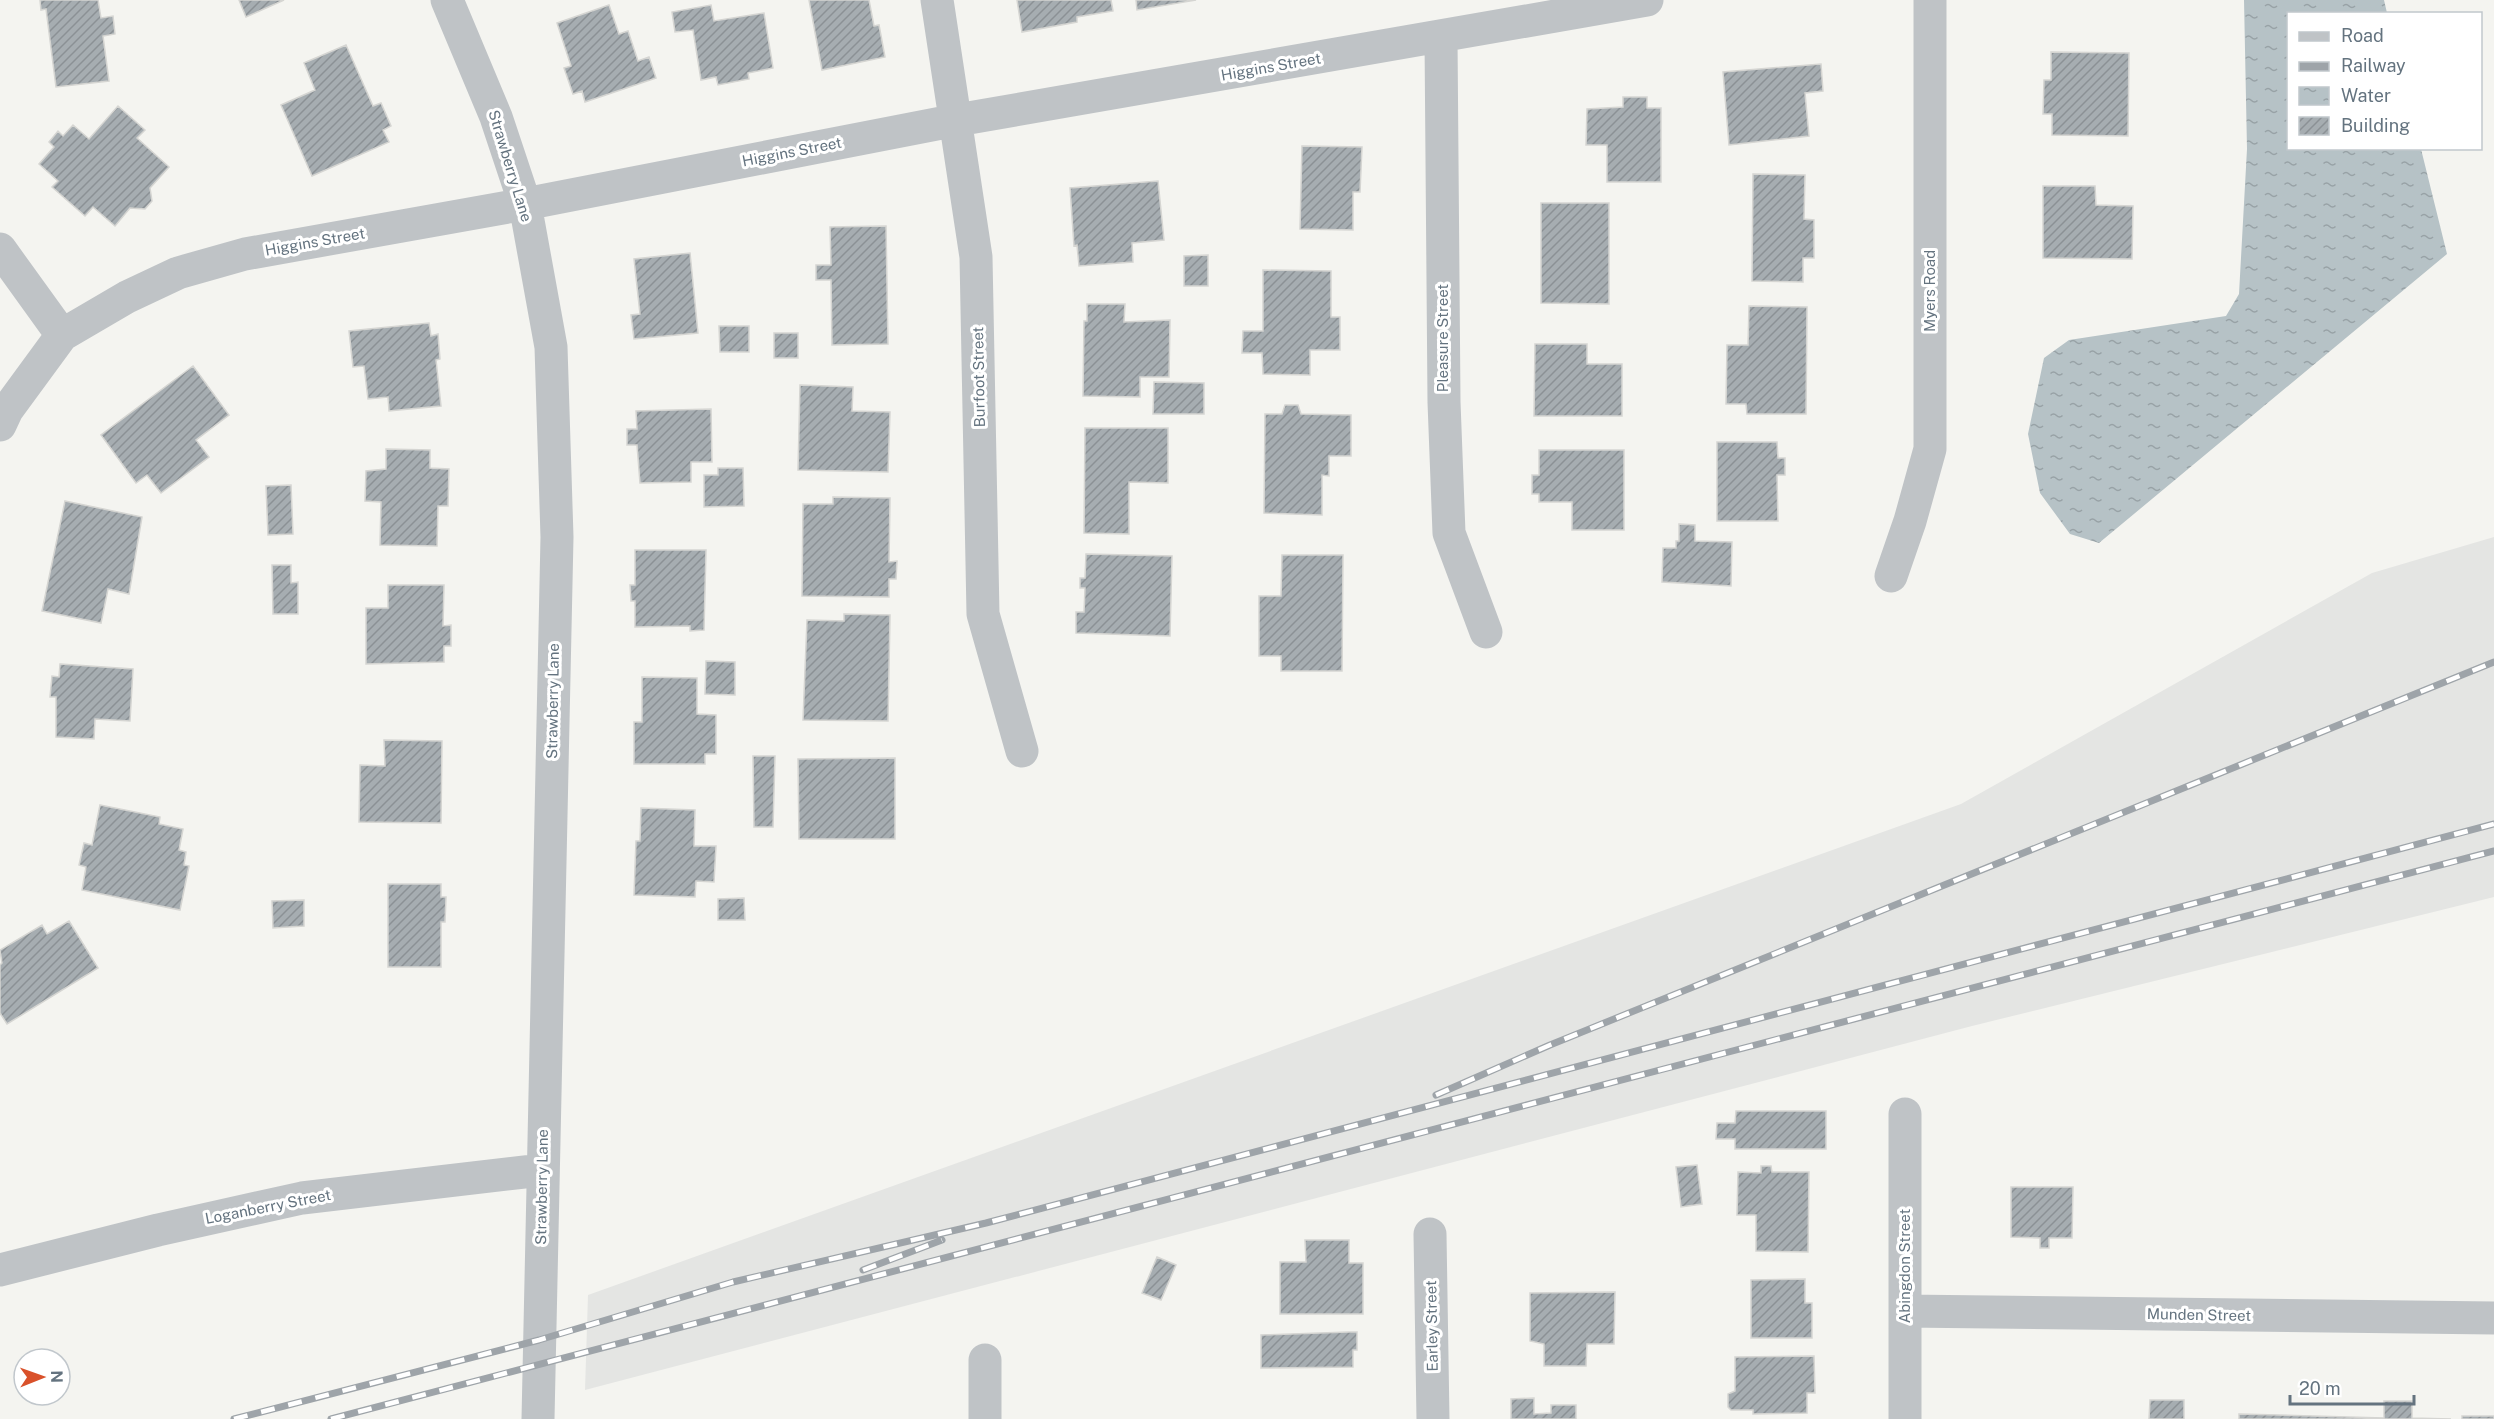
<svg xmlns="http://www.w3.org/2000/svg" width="2494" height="1419" font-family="'Public Sans',sans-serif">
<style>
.built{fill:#e4e5e3}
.water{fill:url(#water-ripples)}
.building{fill:url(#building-hatch);stroke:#d5d5d2;stroke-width:1.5}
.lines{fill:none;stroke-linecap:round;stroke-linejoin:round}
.minor{stroke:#bfc3c6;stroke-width:33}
.rail-casing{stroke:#9ea4a9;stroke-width:7}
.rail{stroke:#fff;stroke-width:4.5;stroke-dasharray:14;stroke-linecap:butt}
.labels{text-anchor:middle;stroke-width:6;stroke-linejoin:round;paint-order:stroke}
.street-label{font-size:15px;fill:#64737f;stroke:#fff}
</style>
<defs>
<pattern id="water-ripples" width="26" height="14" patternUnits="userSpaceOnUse" patternTransform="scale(1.5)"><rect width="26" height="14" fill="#b6c2c6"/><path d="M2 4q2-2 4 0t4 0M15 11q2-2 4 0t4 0" fill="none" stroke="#98a2a6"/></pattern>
<pattern id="building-hatch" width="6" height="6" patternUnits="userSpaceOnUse" patternTransform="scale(1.5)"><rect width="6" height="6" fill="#a6adb1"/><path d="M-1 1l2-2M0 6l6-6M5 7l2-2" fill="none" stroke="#8b9195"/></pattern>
</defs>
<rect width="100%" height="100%" fill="#f4f4f0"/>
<path class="built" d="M 2494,537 L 2494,897 L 1972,1026 L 585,1390 L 588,1295 L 1961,804 L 2372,573 Z"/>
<path class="water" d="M 2244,0 L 2384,0 L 2387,13 L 2288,14 L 2288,148 L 2421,149 L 2447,254 L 2099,543 L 2070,534 L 2040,493 L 2028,434 L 2044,358 L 2069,340 L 2226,316 L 2239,294 L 2247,149 Z"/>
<path class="building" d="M 40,0 L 98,0 L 101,18 L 113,16 L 115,34 L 103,36 L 109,81 L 56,87 L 46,9 L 41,10 Z
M 239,0 L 284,0 L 246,17 Z
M 809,0 L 869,0 L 874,26 L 879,25 L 885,57 L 822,70 Z
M 1017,0 L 1111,0 L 1113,11 L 1077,17 L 1077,22 L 1022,32 Z
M 1136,0 L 1196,0 L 1137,10 Z
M 609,5 L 619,34 L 628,31 L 638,61 L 649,57 L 656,78 L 585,102 L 582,91 L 573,94 L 564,68 L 571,66 L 557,23 Z
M 711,5 L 714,21 L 764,13 L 773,68 L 748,73 L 749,79 L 718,85 L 716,77 L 701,80 L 693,30 L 675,32 L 672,12 Z
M 346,45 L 373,106 L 381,103 L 391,126 L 383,130 L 389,142 L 312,176 L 281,105 L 315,90 L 304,63 Z
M 2051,52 L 2129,53 L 2128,136 L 2052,135 L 2052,114 L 2043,114 L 2044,80 L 2051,80 Z
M 1821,64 L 1823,91 L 1805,93 L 1809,136 L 1729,145 L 1723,72 Z
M 1623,97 L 1647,97 L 1647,108 L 1661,108 L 1661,182 L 1607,182 L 1607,145 L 1586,145 L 1587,109 L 1623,107 Z
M 118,106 L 145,130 L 137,138 L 169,167 L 150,188 L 152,201 L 145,209 L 130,208 L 115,226 L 93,207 L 85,216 L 52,187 L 58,181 L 39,164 L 54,147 L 49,142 L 58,131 L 63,136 L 73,125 L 89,139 Z
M 1302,146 L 1362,147 L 1360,192 L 1353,192 L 1353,230 L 1300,229 Z
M 1753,174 L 1805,175 L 1804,219 L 1814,220 L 1814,258 L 1803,258 L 1803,282 L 1752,281 Z
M 1158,181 L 1164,240 L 1132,243 L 1133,262 L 1079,266 L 1077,245 L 1074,246 L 1070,188 Z
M 2043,186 L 2095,186 L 2096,205 L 2133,206 L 2132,259 L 2043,258 Z
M 1541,203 L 1609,203 L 1609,304 L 1541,303 Z
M 886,226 L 888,344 L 832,345 L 831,280 L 816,280 L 816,265 L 831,265 L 830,227 Z
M 690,253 L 698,333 L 634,339 L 631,315 L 640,314 L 634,259 Z
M 1208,255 L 1208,286 L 1184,286 L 1184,256 Z
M 1263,270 L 1331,271 L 1331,317 L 1340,317 L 1340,350 L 1310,350 L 1310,375 L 1263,374 L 1262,353 L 1242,353 L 1243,331 L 1263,331 Z
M 1087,304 L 1125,304 L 1124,322 L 1170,320 L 1169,377 L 1140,377 L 1140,397 L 1083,396 L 1084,321 L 1087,321 Z
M 1749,306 L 1807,307 L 1806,414 L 1747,414 L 1746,404 L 1726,404 L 1727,345 L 1748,345 Z
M 429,323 L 431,336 L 438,334 L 440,359 L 436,360 L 441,406 L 389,411 L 388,397 L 368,399 L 364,366 L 353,367 L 349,331 Z
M 719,326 L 749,326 L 749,352 L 720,352 Z
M 774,333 L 798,333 L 798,358 L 774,358 Z
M 1535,344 L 1587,344 L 1587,364 L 1622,364 L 1622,416 L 1534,416 Z
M 193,366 L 229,415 L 196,440 L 209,457 L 161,493 L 147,475 L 136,483 L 101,435 Z
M 1154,382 L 1204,383 L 1204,414 L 1153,414 Z
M 800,385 L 853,387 L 852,411 L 890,412 L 888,472 L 798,470 Z
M 1285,405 L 1298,405 L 1301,414 L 1351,415 L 1351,456 L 1329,456 L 1329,476 L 1322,475 L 1322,515 L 1264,513 L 1265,414 L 1282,414 Z
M 711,409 L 712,462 L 691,462 L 691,482 L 640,483 L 637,445 L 627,445 L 627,429 L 637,429 L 636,411 Z
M 1085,428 L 1168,428 L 1168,483 L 1129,482 L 1129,534 L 1084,533 Z
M 1717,442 L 1777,442 L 1778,458 L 1785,458 L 1785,475 L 1777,475 L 1778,521 L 1717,521 Z
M 386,449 L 430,450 L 430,468 L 449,469 L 448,506 L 438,506 L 437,546 L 380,545 L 381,502 L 365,501 L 366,471 L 386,469 Z
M 1539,450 L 1624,450 L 1624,530 L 1572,530 L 1572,502 L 1539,502 L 1539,494 L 1532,494 L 1532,475 L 1539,475 Z
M 718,468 L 743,468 L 744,506 L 704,507 L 704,475 L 718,475 Z
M 291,485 L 293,534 L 268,535 L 266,486 Z
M 833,497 L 890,498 L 889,562 L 897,561 L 896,579 L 889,579 L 889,597 L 802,596 L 803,504 L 833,504 Z
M 65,501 L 142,517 L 129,594 L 108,589 L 101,623 L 42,611 Z
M 1679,524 L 1695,525 L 1695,541 L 1732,542 L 1731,586 L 1662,582 L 1663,548 L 1676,548 L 1676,541 L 1679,541 Z
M 635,550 L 706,550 L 704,630 L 690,631 L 690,626 L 635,627 L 635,601 L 631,601 L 630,585 L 635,585 Z
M 1086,554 L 1172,556 L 1170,636 L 1076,633 L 1076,612 L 1084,612 L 1085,588 L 1080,588 L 1080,578 L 1085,578 Z
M 1282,555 L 1343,555 L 1342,671 L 1281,671 L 1281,656 L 1259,656 L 1259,596 L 1281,596 Z
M 272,565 L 291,565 L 291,583 L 298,582 L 298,614 L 273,614 Z
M 388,585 L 444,585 L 443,626 L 451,625 L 451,646 L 444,646 L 444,662 L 366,664 L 366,608 L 388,608 Z
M 844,614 L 890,615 L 888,721 L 803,720 L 807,620 L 844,621 Z
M 706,661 L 735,662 L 735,695 L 705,694 Z
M 60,664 L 133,669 L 130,721 L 95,719 L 94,739 L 56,737 L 56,697 L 50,697 L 52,676 L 59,677 Z
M 642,677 L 697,678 L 697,714 L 716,715 L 716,754 L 705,754 L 705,764 L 634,764 L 634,722 L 642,722 Z
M 384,740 L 442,741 L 441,823 L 359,822 L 360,765 L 385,766 Z
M 753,756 L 775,756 L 773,827 L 754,827 Z
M 895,758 L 895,839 L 799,839 L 798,759 Z
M 100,805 L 160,817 L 159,824 L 183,829 L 179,850 L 186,852 L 184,865 L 189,866 L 180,910 L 82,890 L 86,867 L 79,865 L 84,843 L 92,845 Z
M 641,808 L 695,810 L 694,846 L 716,846 L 714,882 L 696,881 L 695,897 L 634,895 L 636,841 L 640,841 Z
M 388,884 L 441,884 L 441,897 L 446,897 L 445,922 L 441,922 L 441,967 L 388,967 Z
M 744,898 L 745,920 L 718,920 L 718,899 Z
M 304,900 L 304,926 L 273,928 L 272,901 Z
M 69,921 L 98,968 L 7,1024 L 0,1013 L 0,965 L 2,963 L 0,950 L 42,925 L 47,934 Z
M 1736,1111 L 1826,1111 L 1826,1149 L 1735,1149 L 1735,1139 L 1716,1139 L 1717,1123 L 1735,1123 Z
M 1697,1165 L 1702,1204 L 1681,1207 L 1676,1167 Z
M 1761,1166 L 1771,1166 L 1772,1172 L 1809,1172 L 1808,1252 L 1756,1251 L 1756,1215 L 1737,1215 L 1738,1172 L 1761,1173 Z
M 2011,1187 L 2073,1187 L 2072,1238 L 2049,1238 L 2049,1248 L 2040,1248 L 2040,1238 L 2011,1237 Z
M 1305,1240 L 1349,1240 L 1349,1263 L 1363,1263 L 1363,1314 L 1280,1314 L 1280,1262 L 1306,1262 Z
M 1157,1257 L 1176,1265 L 1161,1300 L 1142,1293 Z
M 1805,1279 L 1805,1303 L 1812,1303 L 1812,1338 L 1751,1338 L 1751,1280 Z
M 1615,1292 L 1614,1344 L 1587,1344 L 1586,1366 L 1544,1366 L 1544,1344 L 1530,1341 L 1530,1293 Z
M 1349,1332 L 1357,1332 L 1357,1350 L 1353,1350 L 1353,1367 L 1261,1368 L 1261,1335 Z
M 1814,1356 L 1815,1393 L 1807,1393 L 1807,1413 L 1753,1414 L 1753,1410 L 1731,1410 L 1728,1407 L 1728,1394 L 1735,1391 L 1735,1357 Z
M 1534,1398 L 1534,1414 L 1551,1413 L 1551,1405 L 1576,1405 L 1576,1419 L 1511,1419 L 1511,1399 Z
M 2150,1400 L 2184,1400 L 2184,1419 L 2149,1419 Z
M 2384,1401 L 2412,1401 L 2412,1418 L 2451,1419 L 2239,1419 L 2239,1414 L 2384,1418 Z
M 2462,1416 L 2494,1416 L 2494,1419 L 2462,1419 Z"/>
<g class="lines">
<path class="minor" d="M 447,0 L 496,117 L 525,204 L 551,347 L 557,537 L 538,1419
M 937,0 L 976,257 L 983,614 L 1022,751
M 1441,38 L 1444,402 L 1449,533 L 1486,632
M 0,249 L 62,335
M 0,425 L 7,410 L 62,335 L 127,297 L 178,273 L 245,254 L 525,204 L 957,120 L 1647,0
M 1891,576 L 1910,521 L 1930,449 L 1930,0
M 1430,1234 L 1433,1419
M 0,1270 L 158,1230 L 302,1198 L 542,1170
M 1905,1311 L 2494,1318
M 985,1360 L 985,1419
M 1905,1419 L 1905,1114"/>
<g class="rail-casing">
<path id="rail" d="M 1436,1095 L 1550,1045 L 2494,662
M 863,1270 L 942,1240
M 234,1419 L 539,1340 L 733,1282 L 986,1223 L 2494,824
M 331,1419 L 2494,851"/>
</g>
<use href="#rail" class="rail"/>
</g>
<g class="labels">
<g class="street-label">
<text transform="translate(1271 67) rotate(-10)" y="5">Higgins Street</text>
<text transform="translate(792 152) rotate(-11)" y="5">Higgins Street</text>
<text transform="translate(510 166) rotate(73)" y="5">Strawberry Lane</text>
<text transform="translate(315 242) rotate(-10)" y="5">Higgins Street</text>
<text transform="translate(1930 291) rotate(-90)" y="5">Myers Road</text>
<text transform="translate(1443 338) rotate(-90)" y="5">Pleasure Street</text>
<text transform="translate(979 377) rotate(-91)" y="5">Burfoot Street</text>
<text transform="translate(553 701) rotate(-89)" y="5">Strawberry Lane</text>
<text transform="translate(542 1187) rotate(-89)" y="5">Strawberry Lane</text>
<text transform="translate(268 1207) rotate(-11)" y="5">Loganberry Street</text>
<text transform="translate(1905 1266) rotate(-90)" y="5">Abingdon Street</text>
<text transform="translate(2199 1315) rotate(1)" y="5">Munden Street</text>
<text transform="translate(1432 1326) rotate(-91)" y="5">Earley Street</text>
</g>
</g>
<rect x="2287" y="12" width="195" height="138" fill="#ffffff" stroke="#c1c7cc" stroke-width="1.5"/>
<rect x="2299" y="32" width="30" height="9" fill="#bfc3c6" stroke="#c1c7cc" stroke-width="1.5"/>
<text x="2341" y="42" font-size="18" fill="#64737f">Road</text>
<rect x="2299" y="62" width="30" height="9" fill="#9ea4a9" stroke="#c1c7cc" stroke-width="1.5"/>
<text x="2341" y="72" font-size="18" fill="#64737f">Railway</text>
<rect x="2299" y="87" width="30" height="18" fill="url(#water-ripples)" stroke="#c1c7cc" stroke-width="1.5"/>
<text x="2341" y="102" font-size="18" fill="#64737f">Water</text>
<rect x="2299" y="117" width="30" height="18" fill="url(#building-hatch)" stroke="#c1c7cc" stroke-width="1.5"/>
<text x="2341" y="132" font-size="18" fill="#64737f">Building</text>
<g transform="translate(42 1377) rotate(89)"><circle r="28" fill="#ffffff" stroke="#c1c7cc" stroke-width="1.5"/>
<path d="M0-4.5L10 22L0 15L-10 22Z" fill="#d9512a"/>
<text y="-9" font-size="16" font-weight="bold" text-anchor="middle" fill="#64737f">N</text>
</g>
<path d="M2290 1395v9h124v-9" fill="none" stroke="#64737f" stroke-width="3"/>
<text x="2299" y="1395" font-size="18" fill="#64737f" stroke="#ffffff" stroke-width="4.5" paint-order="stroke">20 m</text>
</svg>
